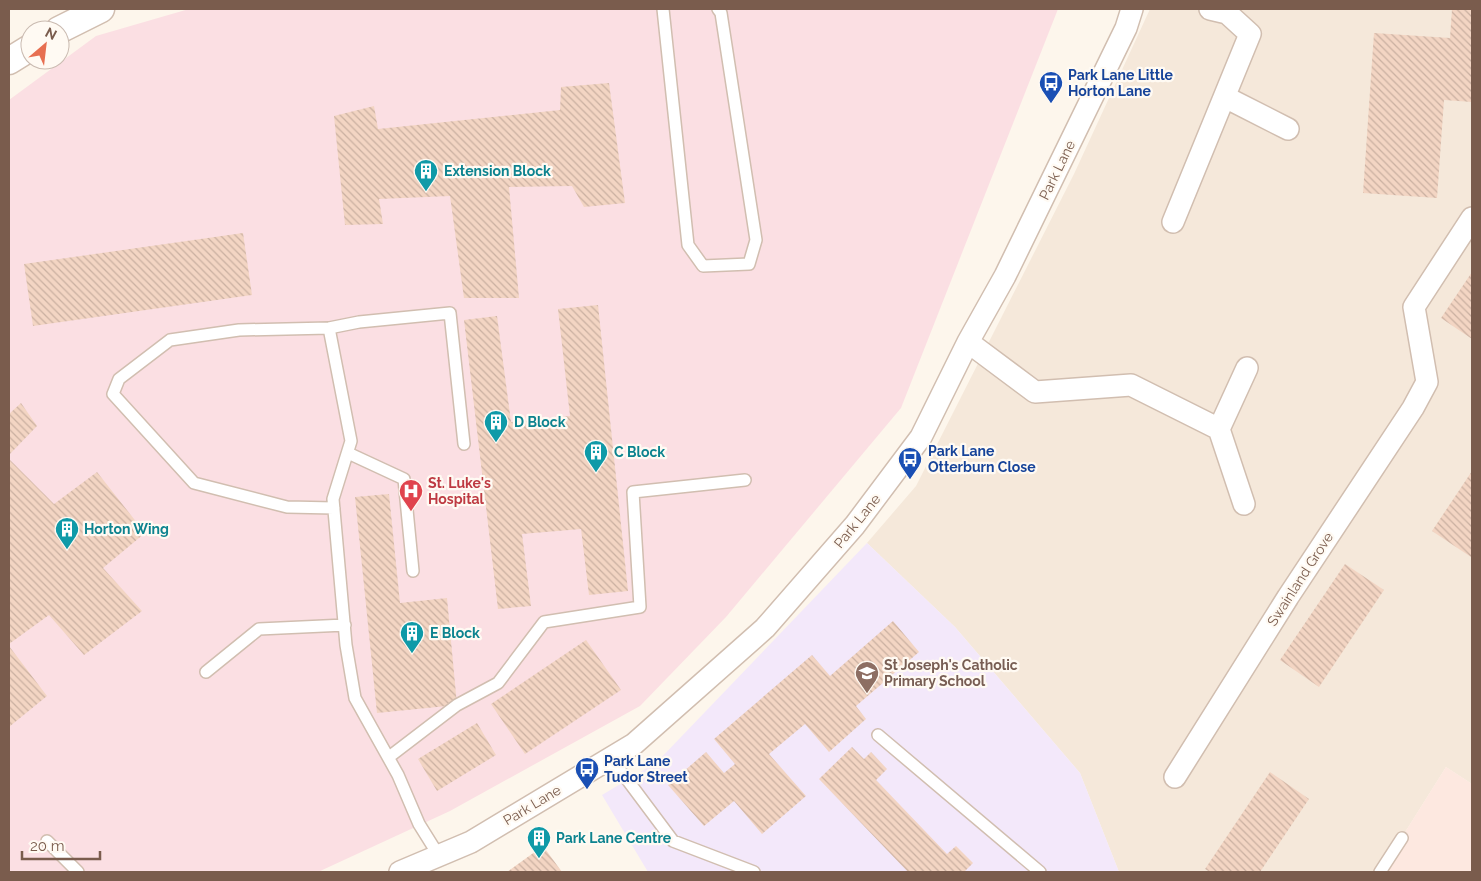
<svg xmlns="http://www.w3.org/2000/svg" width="1481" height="881" font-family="Raleway,sans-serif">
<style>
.residential{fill:#f5e8da}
.commercial{fill:#fde8e0}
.education{fill:#f3e8fa}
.medical{fill:#fbdfe3}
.building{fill:url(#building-back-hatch)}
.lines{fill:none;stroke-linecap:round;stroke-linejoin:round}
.service-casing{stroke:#d1beb0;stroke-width:14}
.minor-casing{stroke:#d1beb0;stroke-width:24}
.tertiary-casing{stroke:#d1beb0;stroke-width:29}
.service{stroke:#fff;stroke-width:11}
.minor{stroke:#fff;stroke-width:21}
.tertiary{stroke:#fff;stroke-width:26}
.labels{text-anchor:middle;stroke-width:4.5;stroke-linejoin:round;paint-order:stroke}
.transit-label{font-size:14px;font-weight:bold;fill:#164399;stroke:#fffaf3;text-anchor:start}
.street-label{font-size:14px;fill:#7a5c4d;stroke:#fffaf3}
.culture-label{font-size:14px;font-weight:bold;fill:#0d838f;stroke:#fffaf3;text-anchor:start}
.health-label{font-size:14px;font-weight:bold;fill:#be3a42;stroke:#fffaf3;text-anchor:start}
.education-label{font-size:14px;font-weight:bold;fill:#785e54;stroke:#fffaf3;text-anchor:start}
</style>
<defs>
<pattern id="building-back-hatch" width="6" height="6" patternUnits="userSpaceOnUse" patternTransform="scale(1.25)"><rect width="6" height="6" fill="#f3d5c3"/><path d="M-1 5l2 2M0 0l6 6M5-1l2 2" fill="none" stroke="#cab0a1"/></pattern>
</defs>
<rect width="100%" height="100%" fill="#fdf6ec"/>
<path class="residential" d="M 1150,9 L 1472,9 L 1472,784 L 1446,767 L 1380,872 L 1119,872 L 1080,773 L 955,627 L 867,543 L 916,486 L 1074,174 Z"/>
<path class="commercial" d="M 1446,767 L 1472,784 L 1472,872 L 1380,872 Z"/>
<path class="education" d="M 867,543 L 955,627 L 1080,773 L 1119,872 L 648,872 L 602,795 L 657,762 Z"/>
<path class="medical" d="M 189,9 L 1058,9 L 901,408 L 726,617 L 640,706 L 450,811 L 318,872 L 9,872 L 9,100 L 96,36 Z"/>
<path class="building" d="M 1452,9 L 1472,9 L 1472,102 L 1444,100 L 1437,198 L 1363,193 L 1374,33 L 1450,38 Z
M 609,83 L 625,203 L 584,207 L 572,186 L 509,187 L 519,298 L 464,298 L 450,196 L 379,199 L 383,224 L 345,225 L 334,116 L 374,106 L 378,129 L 560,110 L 561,87 Z
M 243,233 L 252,295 L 33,326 L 24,264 Z
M 1472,272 L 1472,339 L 1441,318 Z
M 598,305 L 628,591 L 589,595 L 581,529 L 522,534 L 531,606 L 498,609 L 464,320 L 497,316 L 511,422 L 570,416 L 558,309 Z
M 21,403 L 37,426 L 9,455 L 9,414 Z
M 9,459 L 54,504 L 97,472 L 145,533 L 103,568 L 142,611 L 84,655 L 49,615 L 9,644 Z
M 1472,471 L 1472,556 L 1471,557 L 1432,531 Z
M 389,494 L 400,603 L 447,598 L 457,705 L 377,713 L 355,497 Z
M 1345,564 L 1384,590 L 1319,687 L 1280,660 Z
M 893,621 L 919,652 L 856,706 L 866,719 L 829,752 L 805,724 L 769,754 L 806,796 L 762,834 L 734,801 L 704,826 L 668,785 L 706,752 L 724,773 L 735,764 L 714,739 L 812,655 L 830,676 Z
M 586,640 L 621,690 L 525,754 L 491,704 Z
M 9,646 L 47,696 L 9,727 Z
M 477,723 L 496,755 L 437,791 L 418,759 Z
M 852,747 L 864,759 L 871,752 L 887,769 L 876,780 L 947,854 L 956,846 L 973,863 L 964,872 L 908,872 L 819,779 Z
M 1270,772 L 1309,799 L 1260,872 L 1210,872 L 1205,869 Z
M 543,846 L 562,872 L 507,872 Z"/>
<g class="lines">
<g class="service-casing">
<path id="service" d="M 663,9 L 688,245 L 703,266 L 749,264 L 756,240 L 721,13 L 718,9
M 329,328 L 351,441 L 333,499 L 346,645 L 355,698 L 398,775 L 419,824 L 439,856
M 348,453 L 404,479 L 413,571
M 334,508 L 287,507 L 194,483 L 113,394 L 119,379 L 170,340 L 239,330 L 329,328 L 359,322 L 450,313 L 464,444
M 206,672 L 259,629 L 345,625
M 878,735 L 1040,872
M 389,757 L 457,705 L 498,683 L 544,622 L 640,607 L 633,492 L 745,480
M 611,758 L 673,841 L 754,872
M 47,841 L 78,872
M 1380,872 L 1402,838"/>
</g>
<g class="minor-casing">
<path id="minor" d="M 1225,97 L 1288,129
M 1173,222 L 1250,34 L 1227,13 L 1210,9
M 968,342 L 1035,392 L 1131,385 L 1219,429 L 1244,504
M 1219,429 L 1247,368
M 1175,777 L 1288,597 L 1413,408 L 1427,382 L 1414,307 L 1472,218
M 400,872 L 471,842 L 634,744 L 765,628 L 855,525 L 921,437 L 968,342 L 1005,276 L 1126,28 L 1132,9"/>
</g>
<g class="tertiary-casing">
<path id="tertiary" d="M 59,30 L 101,9
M 9,61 L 30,48"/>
</g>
<use href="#service" class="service"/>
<use href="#minor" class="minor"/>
<use href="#tertiary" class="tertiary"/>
</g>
<defs>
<g id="bus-pin" transform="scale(1.25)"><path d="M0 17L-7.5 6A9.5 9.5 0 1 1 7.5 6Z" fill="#1a4fb4" stroke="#fffaf3"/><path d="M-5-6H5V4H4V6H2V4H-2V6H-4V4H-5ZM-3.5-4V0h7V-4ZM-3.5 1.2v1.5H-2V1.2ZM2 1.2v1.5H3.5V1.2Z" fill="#fff"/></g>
<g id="building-pin" transform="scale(1.25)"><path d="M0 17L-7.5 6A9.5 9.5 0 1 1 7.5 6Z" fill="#0f9aa8" stroke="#fffaf3"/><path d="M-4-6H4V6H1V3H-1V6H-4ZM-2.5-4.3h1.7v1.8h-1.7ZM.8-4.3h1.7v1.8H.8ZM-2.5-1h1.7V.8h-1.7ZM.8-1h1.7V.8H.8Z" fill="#fff"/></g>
<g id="hospital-pin" transform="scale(1.25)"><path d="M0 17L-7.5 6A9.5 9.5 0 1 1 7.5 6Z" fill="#e0444e" stroke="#fffaf3"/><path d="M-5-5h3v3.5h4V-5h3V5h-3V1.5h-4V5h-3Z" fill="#fff"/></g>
<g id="school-pin" transform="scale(1.25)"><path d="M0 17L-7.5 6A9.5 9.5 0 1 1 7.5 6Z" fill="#8d6e63" stroke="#fffaf3"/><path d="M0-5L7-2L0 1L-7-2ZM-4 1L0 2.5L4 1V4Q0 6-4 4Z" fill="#fff"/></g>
</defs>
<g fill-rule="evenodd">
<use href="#bus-pin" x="1051" y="83"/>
<use href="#building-pin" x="426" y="171"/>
<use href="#building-pin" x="496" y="422"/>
<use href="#building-pin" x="596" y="452"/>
<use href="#bus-pin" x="910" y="459"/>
<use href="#hospital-pin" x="411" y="491"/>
<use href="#building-pin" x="67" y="529"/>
<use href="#building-pin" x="412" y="633"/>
<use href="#school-pin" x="867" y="673"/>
<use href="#bus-pin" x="587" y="769"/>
<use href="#building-pin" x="539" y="838"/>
</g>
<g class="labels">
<g class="transit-label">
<text x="1068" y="80">Park Lane Little<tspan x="1068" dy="16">Horton Lane</tspan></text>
<text x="928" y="456">Park Lane<tspan x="928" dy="16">Otterburn Close</tspan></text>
<text x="604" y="766">Park Lane<tspan x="604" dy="16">Tudor Street</tspan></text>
</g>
<g class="street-label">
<text transform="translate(1057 170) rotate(-64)" y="5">Park Lane</text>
<text transform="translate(857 521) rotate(-51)" y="5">Park Lane</text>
<text transform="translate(1300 579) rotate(-57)" y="5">Swainland Grove</text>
<text transform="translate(532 805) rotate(-31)" y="5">Park Lane</text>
</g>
<g class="culture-label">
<text x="444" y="176">Extension Block</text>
<text x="514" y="427">D Block</text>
<text x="614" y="457">C Block</text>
<text x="84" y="534">Horton Wing</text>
<text x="430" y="638">E Block</text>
<text x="556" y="843">Park Lane Centre</text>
</g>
<g class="health-label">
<text x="428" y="488">St. Luke's<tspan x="428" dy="16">Hospital</tspan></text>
</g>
<g class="education-label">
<text x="884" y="670">St Joseph's Catholic<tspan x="884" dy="16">Primary School</tspan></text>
</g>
</g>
<rect width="1481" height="881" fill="none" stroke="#7a5c4d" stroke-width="20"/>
<g transform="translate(45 45) rotate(28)"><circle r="24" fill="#fffaf3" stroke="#cabbb1"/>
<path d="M0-4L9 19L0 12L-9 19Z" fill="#e76f51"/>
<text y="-8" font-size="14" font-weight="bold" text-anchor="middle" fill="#7a5c4d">N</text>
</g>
<path d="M22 851v8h78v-8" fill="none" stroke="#7a5c4d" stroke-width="2.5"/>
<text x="30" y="851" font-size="15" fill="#7a5c4d" stroke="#fffaf3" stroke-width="4" paint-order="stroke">20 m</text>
</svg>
